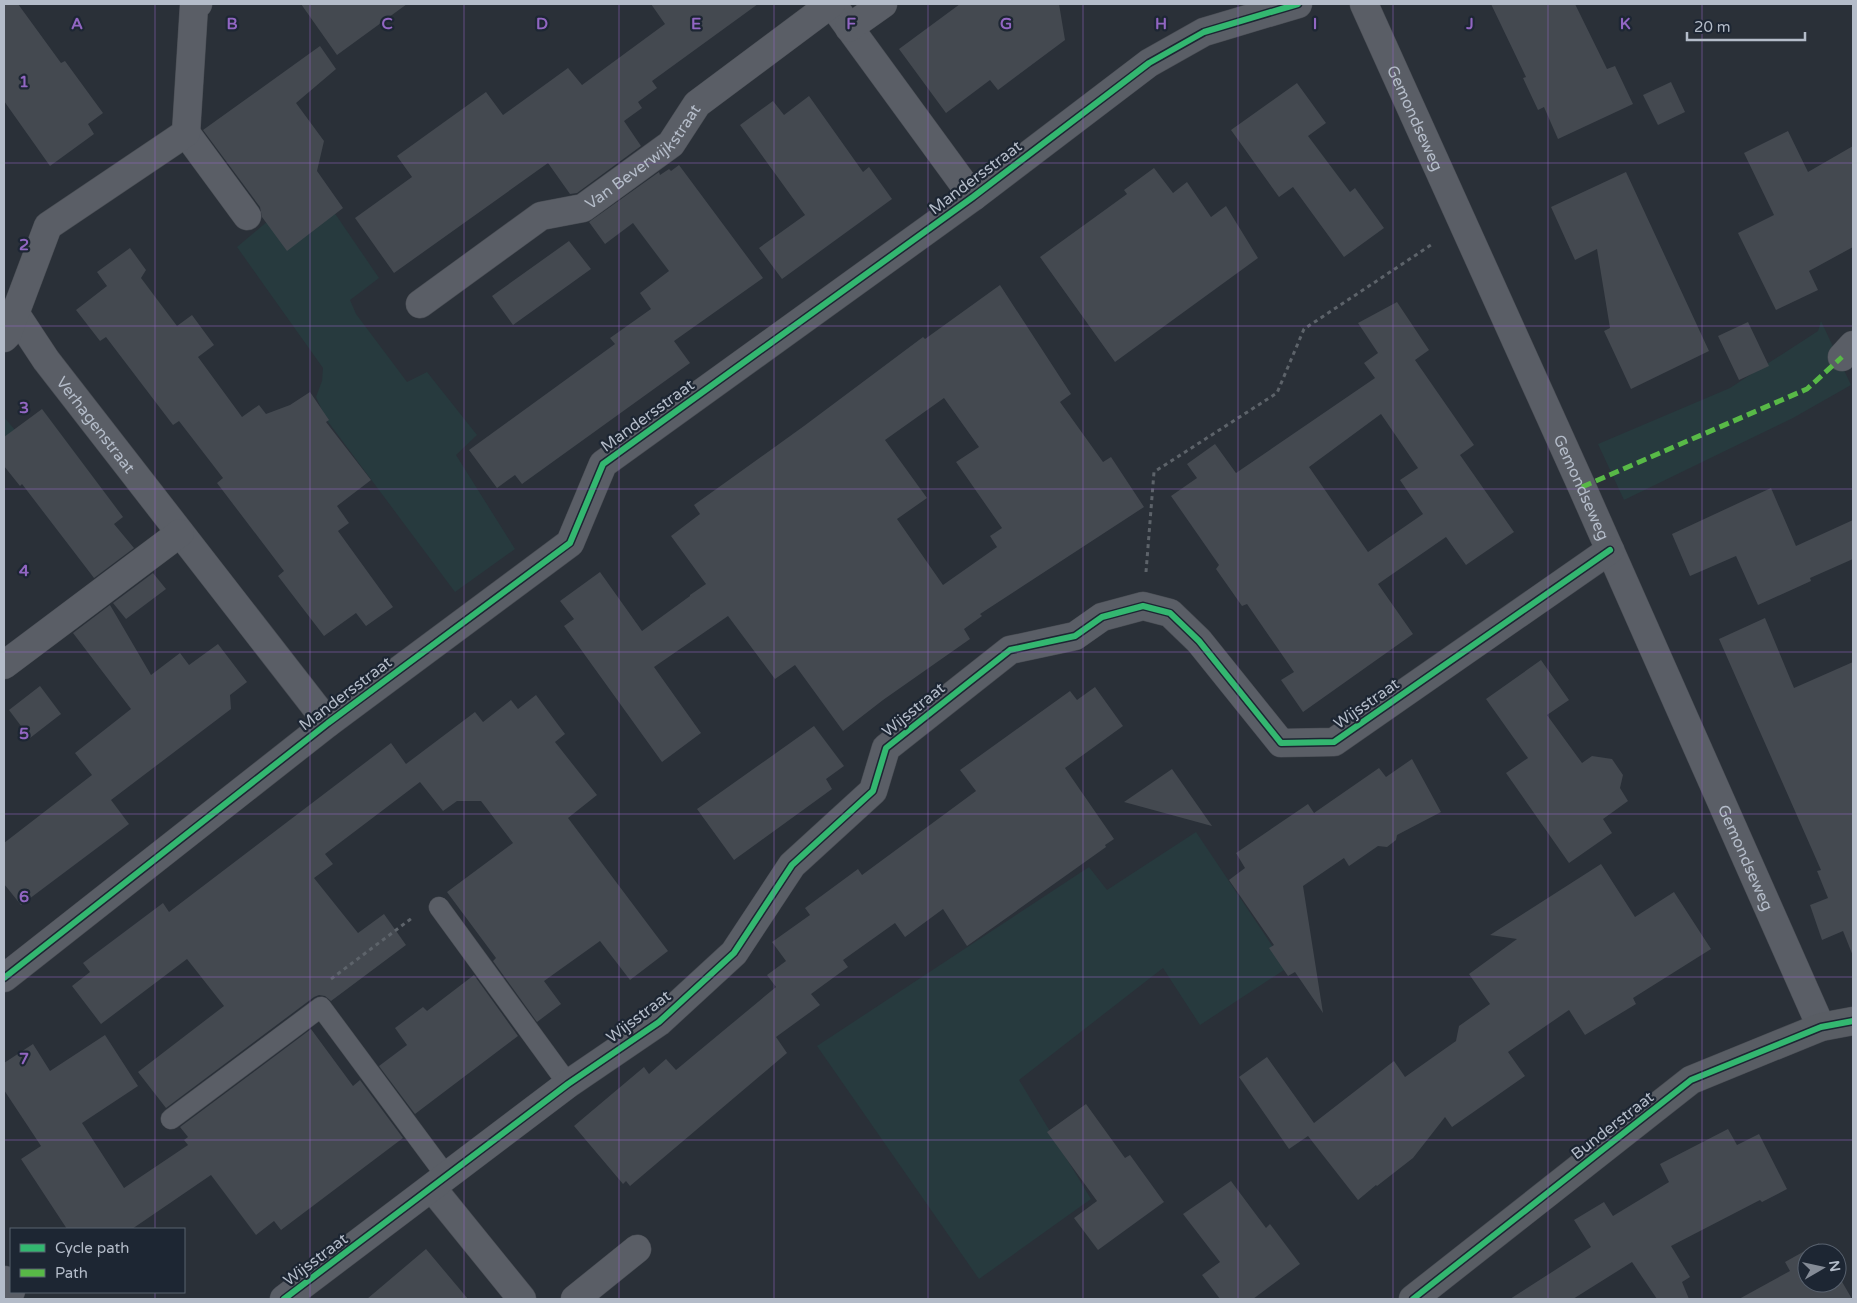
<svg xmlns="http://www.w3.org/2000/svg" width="1857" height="1303" font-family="'Varela Round',sans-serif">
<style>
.green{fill:#273a3e}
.building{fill:#444950;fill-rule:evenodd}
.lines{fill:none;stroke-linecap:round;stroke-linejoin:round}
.lane-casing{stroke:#484c53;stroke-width:21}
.street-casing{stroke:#484c53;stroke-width:29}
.secondary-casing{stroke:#484c53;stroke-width:29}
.path{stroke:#5d636a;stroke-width:3;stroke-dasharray:4 4;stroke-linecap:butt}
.lane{stroke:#5a5e66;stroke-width:20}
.street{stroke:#5a5e66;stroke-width:28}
.secondary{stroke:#595d64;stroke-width:28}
.quiet{stroke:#58b947;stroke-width:5;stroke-dasharray:10 5;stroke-linecap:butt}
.cycleway-casing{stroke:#1d2633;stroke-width:9}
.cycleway{stroke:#33b770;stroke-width:6}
.grid{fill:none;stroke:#9266c3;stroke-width:1;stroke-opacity:0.55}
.labels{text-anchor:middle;stroke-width:4.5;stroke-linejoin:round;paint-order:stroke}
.street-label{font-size:16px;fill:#b4bcc9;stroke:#1d2633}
.grid-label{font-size:16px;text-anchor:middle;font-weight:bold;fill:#9266c3;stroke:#1d2633;stroke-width:4.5;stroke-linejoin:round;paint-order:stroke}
</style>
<rect width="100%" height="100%" fill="#2a3038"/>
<path class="green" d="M 323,196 L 379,278 L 350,300 L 356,314 L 407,382 L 427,372 L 477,435 L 456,455 L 515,549 L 455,592 L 326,419 L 316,397 L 322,381 L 323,368 L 237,247 L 275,215 Z
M 1821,321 L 1851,385 L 1793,418 L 1624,500 L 1598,444 L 1730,388 L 1818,331 Z
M 4,417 L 20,436 L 4,449 Z
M 1196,832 L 1287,968 L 1200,1025 L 1163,968 L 1019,1080 L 1091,1199 L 979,1279 L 817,1046 L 1089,867 L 1107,890 Z"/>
<path class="building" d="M 4,4 L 18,4 L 61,63 L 65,61 L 103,113 L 88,124 L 94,134 L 50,166 L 4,101 Z
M 301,4 L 407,4 L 337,55 Z
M 651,4 L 758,4 L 652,81 L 657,88 L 638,102 L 642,108 L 624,121 L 641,146 L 577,193 L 570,194 L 548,163 L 394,273 L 355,218 L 412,177 L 397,156 L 486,92 L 503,115 L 568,68 L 582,85 L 665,24 Z
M 960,4 L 1059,4 L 1065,40 L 998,90 L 990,80 L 946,113 L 899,49 Z
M 1491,4 L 1575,4 L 1607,69 L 1615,66 L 1633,104 L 1558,139 L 1544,107 L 1538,110 L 1523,78 L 1526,77 Z
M 320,46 L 336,69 L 296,103 L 324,141 L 317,171 L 343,208 L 287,251 L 262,217 L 260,207 L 203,130 Z
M 1671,82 L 1685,112 L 1658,125 L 1643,95 Z
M 1297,83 L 1326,123 L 1308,136 L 1350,192 L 1355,188 L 1384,228 L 1344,257 L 1293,187 L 1279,197 L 1231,130 Z
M 809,96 L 863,172 L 869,167 L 892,199 L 782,279 L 759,248 L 805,215 L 740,125 L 773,101 L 784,115 Z
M 1788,131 L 1808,172 L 1853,146 L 1853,247 L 1809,271 L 1818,290 L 1776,310 L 1738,233 L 1774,215 L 1744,153 Z
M 679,165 L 763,278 L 674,341 L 690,363 L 522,484 L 515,475 L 497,488 L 469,450 L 615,344 L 610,338 L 651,309 L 640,293 L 669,271 L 633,223 L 605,244 L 589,222 L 659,172 L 660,175 L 669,169 L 671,171 Z
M 1154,168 L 1173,193 L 1187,182 L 1211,217 L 1226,206 L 1258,258 L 1115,362 L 1040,257 L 1127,194 L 1124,190 Z
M 1626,172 L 1709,351 L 1631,389 L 1604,331 L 1610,328 L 1597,249 L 1575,260 L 1551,207 Z
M 569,241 L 591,269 L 513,325 L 492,296 Z
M 130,248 L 146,270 L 141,278 L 177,326 L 192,315 L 214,345 L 198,357 L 242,417 L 259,405 L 266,414 L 290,405 L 310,392 L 329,420 L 326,422 L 371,480 L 337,506 L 349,523 L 338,531 L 393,607 L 366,626 L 356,613 L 324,636 L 278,576 L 284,571 L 217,483 L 223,478 L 179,421 L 173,425 L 106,337 L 100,341 L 76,310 L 107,286 L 97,272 Z
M 1000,285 L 1071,394 L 1060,402 L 1103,462 L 1111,457 L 1144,507 L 980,614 L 982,616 L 964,629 L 970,639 L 883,700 L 843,731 L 795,665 L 775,679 L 728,616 L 654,667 L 701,733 L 662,762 L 564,626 L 574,619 L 560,601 L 600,572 L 642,631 L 690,596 L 690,595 L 706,584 L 671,536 L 700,514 L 694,505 L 804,426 L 923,337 L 925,339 ZM 944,398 L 979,447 L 956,462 L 1002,528 L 990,536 L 997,547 L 943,585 L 897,519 L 927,498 L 885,440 Z
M 1397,302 L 1429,350 L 1415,360 L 1474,445 L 1460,455 L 1514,532 L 1466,565 L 1446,537 L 1378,584 L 1413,634 L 1303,712 L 1281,680 L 1294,672 L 1247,604 L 1242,606 L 1216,569 L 1219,565 L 1171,496 L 1197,478 L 1187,464 L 1215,444 L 1236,473 L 1375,378 L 1364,363 L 1378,353 L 1358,323 ZM 1381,414 L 1418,468 L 1400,480 L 1423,514 L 1368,552 L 1309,467 Z
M 1748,322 L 1769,366 L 1739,380 L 1718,336 Z
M 42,409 L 123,517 L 114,524 L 134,548 L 94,578 L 22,484 L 20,486 L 4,466 L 4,437 Z
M 1771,488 L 1796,546 L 1853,520 L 1853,559 L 1810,578 L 1811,581 L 1758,605 L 1736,556 L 1690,576 L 1672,534 Z
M 153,573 L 166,589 L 126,619 L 113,603 Z
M 110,605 L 151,675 L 180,653 L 189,665 L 218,644 L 247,682 L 230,695 L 231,709 L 111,800 L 129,824 L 21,905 L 4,884 L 4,843 L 92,775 L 75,753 L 131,709 L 73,633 Z
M 1765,618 L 1794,688 L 1853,662 L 1853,956 L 1843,931 L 1822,940 L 1810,905 L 1828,898 L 1817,871 L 1821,870 L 1719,639 Z
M 1541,660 L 1569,700 L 1547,715 L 1582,763 L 1592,756 L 1612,759 L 1623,775 L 1620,788 L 1628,801 L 1603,819 L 1612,833 L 1569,863 L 1506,773 L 1528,758 L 1486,699 Z
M 40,686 L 61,714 L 30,738 L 9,710 Z
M 1095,687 L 1123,726 L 1065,768 L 1114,839 L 1105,845 L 1106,847 L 967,946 L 943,909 L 905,937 L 895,923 L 843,960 L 848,967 L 811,994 L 820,1005 L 776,1037 L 787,1053 L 630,1186 L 626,1181 L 623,1184 L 574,1126 L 644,1067 L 649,1074 L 666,1059 L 676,1070 L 776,987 L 767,975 L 786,961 L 772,942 L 810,915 L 805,908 L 858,869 L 862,875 L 976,791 L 960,770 L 1070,691 L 1077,700 Z
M 536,695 L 565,734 L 555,742 L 597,795 L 568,818 L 668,951 L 630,980 L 600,941 L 544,981 L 561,1004 L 537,1022 L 493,961 L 496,958 L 447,892 L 513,843 L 481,801 L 457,801 L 443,811 L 420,782 L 325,854 L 333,864 L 314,878 L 358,933 L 384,914 L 406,945 L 331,1001 L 325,996 L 319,995 L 314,997 L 166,1108 L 138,1072 L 224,1006 L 187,959 L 101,1024 L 72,986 L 90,972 L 83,963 L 163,903 L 169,912 L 391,743 L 406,764 L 475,712 L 483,722 L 511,700 L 518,709 Z
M 814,726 L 844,766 L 826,779 L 832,789 L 734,860 L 697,809 Z
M 1412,759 L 1441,812 L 1397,835 L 1396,840 L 1387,847 L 1378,846 L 1349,866 L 1344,858 L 1303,886 L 1323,1013 L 1295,972 L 1288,976 L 1269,948 L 1274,945 L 1229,880 L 1245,868 L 1236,853 L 1308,804 L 1314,813 L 1379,768 L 1386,777 Z
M 1172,769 L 1212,826 L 1124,802 Z
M 1601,864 L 1635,917 L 1674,892 L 1711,949 L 1633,998 L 1636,1004 L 1585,1035 L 1569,1010 L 1508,1052 L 1525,1076 L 1452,1127 L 1445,1117 L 1413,1158 L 1377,1186 L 1376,1185 L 1358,1200 L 1308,1136 L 1289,1149 L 1239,1077 L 1267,1057 L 1314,1123 L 1394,1061 L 1405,1077 L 1456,1041 L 1459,1026 L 1490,1004 L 1469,974 L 1517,939 L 1490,935 Z
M 474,975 L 518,1036 L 415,1114 L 379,1066 L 407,1045 L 395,1028 L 423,1007 L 427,1011 Z
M 311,1029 L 353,1086 L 360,1080 L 403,1138 L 281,1230 L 274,1221 L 256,1235 L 211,1175 L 132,1229 L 67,1229 L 21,1159 L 41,1146 L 4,1090 L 4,1063 L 33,1044 L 50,1071 L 105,1035 L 138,1086 L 82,1123 L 124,1188 L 188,1145 L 184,1140 L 188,1137 L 180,1127 Z
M 1086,1104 L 1125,1158 L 1130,1155 L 1164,1202 L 1098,1250 L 1074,1218 L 1097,1201 L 1047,1132 Z
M 1728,1129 L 1737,1145 L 1759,1134 L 1787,1189 L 1762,1202 L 1760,1200 L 1671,1246 L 1690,1277 L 1682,1282 L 1689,1299 L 1657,1299 L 1632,1262 L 1573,1299 L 1510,1299 L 1591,1247 L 1574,1220 L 1604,1202 L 1613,1216 L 1669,1182 L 1660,1164 Z
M 1231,1181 L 1266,1228 L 1270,1224 L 1300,1264 L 1253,1299 L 1220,1299 L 1202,1275 L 1220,1262 L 1183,1214 Z
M 1819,1243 L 1825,1253 L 1807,1253 L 1807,1283 L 1837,1283 L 1837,1273 L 1852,1299 L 1739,1299 L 1790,1271 L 1785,1262 Z
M 426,1249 L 468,1299 L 367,1299 Z"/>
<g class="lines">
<g class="lane-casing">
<path id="lane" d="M 439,907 L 568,1084
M 171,1119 L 321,1007 L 447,1177"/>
</g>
<g class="street-casing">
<g id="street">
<path d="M 832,4 L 973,197"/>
<path id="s1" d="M 1364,4 L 1582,487 L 1821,1027"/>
<path d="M 849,28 L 883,4"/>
<path d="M 186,133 L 247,216"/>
<path id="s2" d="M 420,304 L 541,216 L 583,208 L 671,144 L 697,104 L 831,4"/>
<path id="s3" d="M 15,313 L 46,360 L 328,723"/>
<path d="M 4,338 L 7,335 L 48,226 L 186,133 L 194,6 L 198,4"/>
<path d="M 1842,357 L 1853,345"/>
<path d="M 4,665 L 180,533"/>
<path d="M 4,978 L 328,723 L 570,543 L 603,464 L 973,197 L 1149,63 L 1204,32 L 1298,4"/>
<path d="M 432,1188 L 522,1299"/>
<path d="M 4,1280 L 11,1291"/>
<path d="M 284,1299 L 568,1084 L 659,1022 L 734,953 L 792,865 L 873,791 L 886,748 L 1010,650 L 1075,636 L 1102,617 L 1143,606 L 1170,613 L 1199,641 L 1281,743 L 1334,742 L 1610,550"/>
<path d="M 575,1299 L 637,1249"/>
</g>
</g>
<g class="secondary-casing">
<path id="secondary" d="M 1413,1299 L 1691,1080 L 1821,1027 L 1853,1021"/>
</g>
<path class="path" d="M 1146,572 L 1154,472 L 1277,393 L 1304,329 L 1434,243
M 331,979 L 412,918"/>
<use href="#lane" class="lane"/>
<use href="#street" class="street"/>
<use href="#secondary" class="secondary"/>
<path class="quiet" d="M 1582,487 L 1807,389 L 1842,357"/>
<g class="cycleway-casing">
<path id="cycleway" d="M 4,978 L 328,723 L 570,543 L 603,464 L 973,197 L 1149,63 L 1204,32 L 1298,4
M 284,1299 L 568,1084 L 659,1022 L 734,953 L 792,865 L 873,791 L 886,748 L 1010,650 L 1075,636 L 1102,617 L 1143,606 L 1170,613 L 1199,641 L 1281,743 L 1334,742 L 1610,550
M 1413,1299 L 1691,1080 L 1821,1027 L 1853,1021"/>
</g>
<use href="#cycleway" class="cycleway"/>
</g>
<path class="grid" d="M 155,4 L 155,1229M 310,4 L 310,1299M 464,4 L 464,1299M 619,4 L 619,1299M 774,4 L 774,1299M 928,4 L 928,1299M 1083,4 L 1083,1299M 1238,4 L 1238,1299M 1393,4 L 1393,1299M 1548,4 L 1548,1299M 1702,4 L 1702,1299M 4,163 L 1853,163M 4,326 L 1853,326M 4,489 L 1853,489M 4,652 L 1853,652M 4,814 L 1853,814M 4,977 L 1853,977M 4,1140 L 1853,1140M 155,1292 L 155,1299"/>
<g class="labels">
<g class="street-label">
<text dy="6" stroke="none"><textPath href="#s1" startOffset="125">Gemondseweg</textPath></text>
<text dy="6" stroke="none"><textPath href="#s2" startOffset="272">Van Beverwijkstraat</textPath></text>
<text transform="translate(975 177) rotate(-37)" y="6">Mandersstraat</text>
<text transform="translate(647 415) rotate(-36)" y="6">Mandersstraat</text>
<text dy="6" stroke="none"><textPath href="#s3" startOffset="138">Verhagenstraat</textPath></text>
<text dy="6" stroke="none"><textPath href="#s1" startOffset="530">Gemondseweg</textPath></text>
<text transform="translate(345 693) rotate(-37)" y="6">Mandersstraat</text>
<text transform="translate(1366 703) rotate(-35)" y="6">Wijsstraat</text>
<text transform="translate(913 709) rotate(-39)" y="6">Wijsstraat</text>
<text dy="6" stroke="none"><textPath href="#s1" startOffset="935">Gemondseweg</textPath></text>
<text transform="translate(638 1016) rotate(-37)" y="6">Wijsstraat</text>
<text transform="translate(1612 1125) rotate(-38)" y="6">Bunderstraat</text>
<text transform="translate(315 1259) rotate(-37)" y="6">Wijsstraat</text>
</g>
</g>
<g class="grid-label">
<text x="77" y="29">A</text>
<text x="232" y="29">B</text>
<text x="387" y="29">C</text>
<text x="542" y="29">D</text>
<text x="696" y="29">E</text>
<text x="851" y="29">F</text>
<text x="1006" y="29">G</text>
<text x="1161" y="29">H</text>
<text x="1315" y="29">I</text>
<text x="1470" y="29">J</text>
<text x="1625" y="29">K</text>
<text x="24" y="87">1</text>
<text x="24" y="250">2</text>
<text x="24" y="413">3</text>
<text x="24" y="576">4</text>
<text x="24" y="739">5</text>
<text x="24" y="902">6</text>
<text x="24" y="1064">7</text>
</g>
<rect width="1857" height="1303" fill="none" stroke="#b4bcc9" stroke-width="10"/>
<rect x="10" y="1228" width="175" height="65" fill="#1d2633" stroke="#59626f"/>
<rect x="20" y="1244" width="25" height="8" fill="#33b770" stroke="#59626f"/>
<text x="55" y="1253" font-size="15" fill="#b4bcc9">Cycle path</text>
<rect x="20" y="1269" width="25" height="8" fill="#58b947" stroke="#59626f"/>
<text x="55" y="1278" font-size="15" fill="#b4bcc9">Path</text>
<g transform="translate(1822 1268) rotate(81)"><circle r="24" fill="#1d2633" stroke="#59626f"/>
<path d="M0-4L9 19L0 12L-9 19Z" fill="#848b96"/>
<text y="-8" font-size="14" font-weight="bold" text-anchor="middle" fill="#b4bcc9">N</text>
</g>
<path d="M1687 32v8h118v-8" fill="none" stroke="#b4bcc9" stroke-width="2.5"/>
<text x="1694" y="32" font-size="15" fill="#b4bcc9" stroke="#1d2633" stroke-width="4" paint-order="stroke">20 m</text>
</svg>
